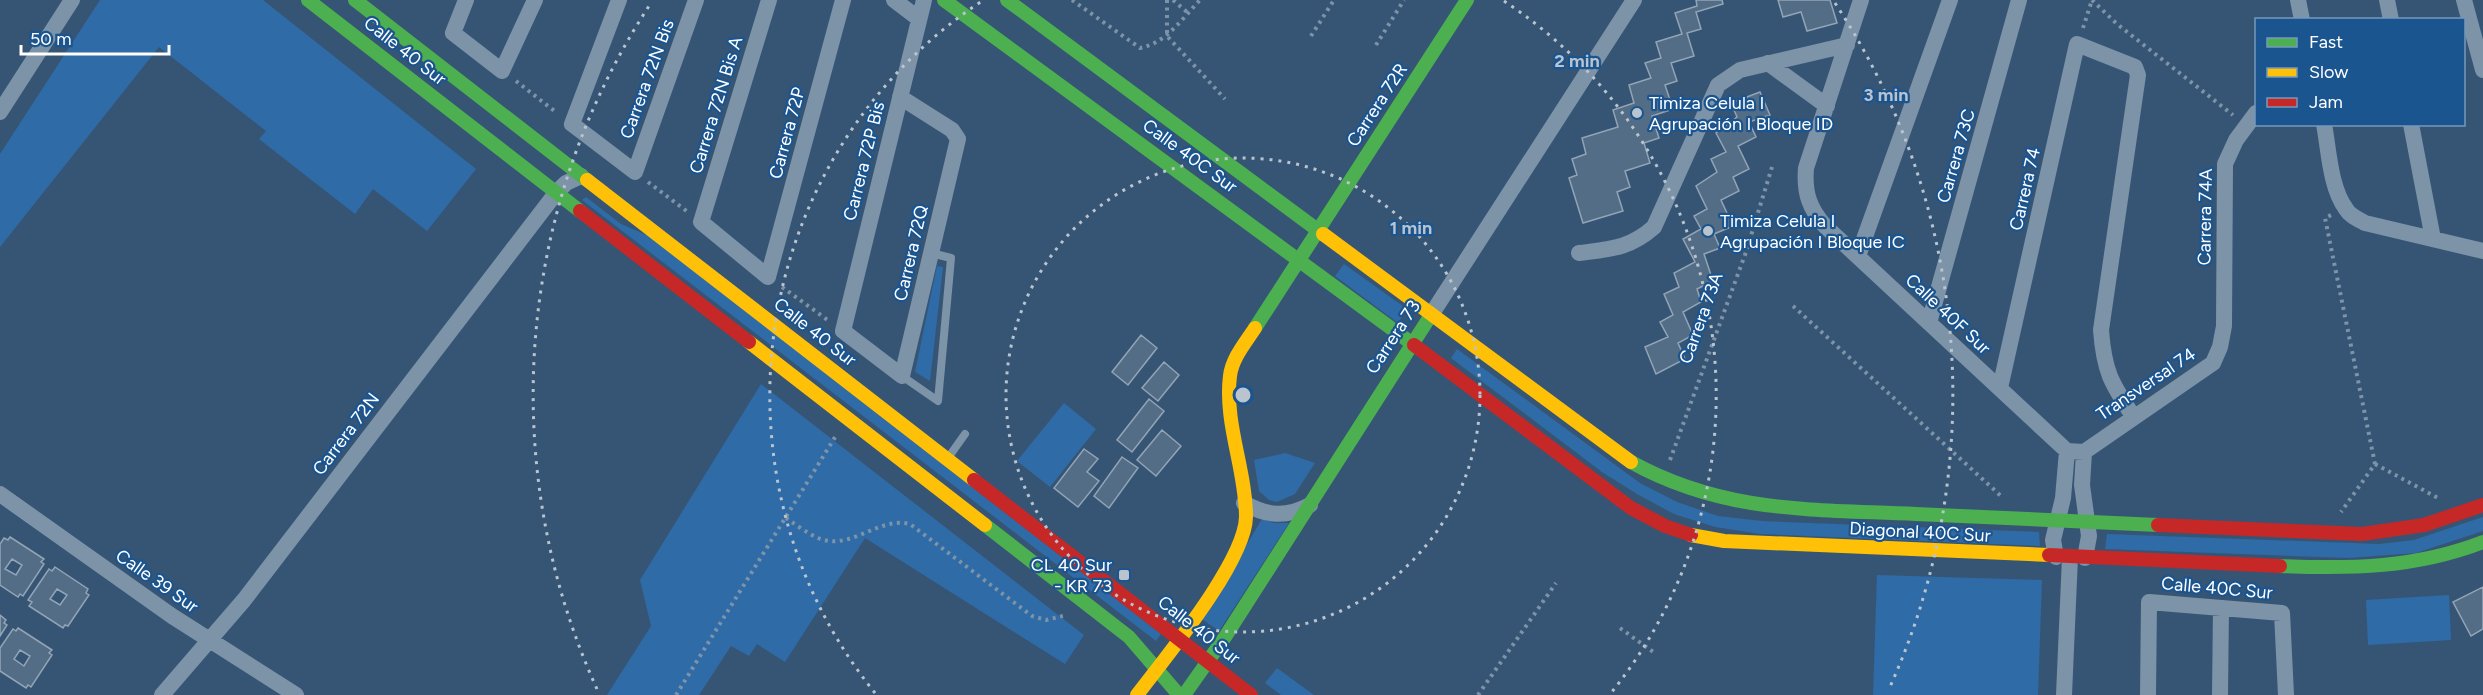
<svg xmlns="http://www.w3.org/2000/svg" width="2483" height="695" font-family="Figtree,sans-serif">
<style>
.green{fill:#2f6ba6}
.building{fill:#546d86;stroke:#92a4b6;stroke-width:1.5;fill-rule:evenodd}
.lines{fill:none;stroke-linecap:round;stroke-linejoin:round}
.path{stroke:#7d93a8;stroke-width:4;stroke-dasharray:3 4.5;stroke-linecap:butt}
.lane{stroke:#7d93a8;stroke-width:8}
.street{stroke:#7d93a8;stroke-width:16}
.fast{stroke:#4caf50;stroke-width:14}
.slow{stroke:#ffc107;stroke-width:14}
.jam{stroke:#c62828;stroke-width:14}
.ring{fill:none;stroke:#b9c4cf;stroke-width:3;stroke-dasharray:3 6}
.poi-dot{fill:#b9c4cf;stroke:#1b5590;stroke-width:2}
.labels{text-anchor:middle;stroke-width:4.5;stroke-linejoin:round;paint-order:stroke}
.street-label{font-size:18px;fill:#fff;stroke:#1b5590}
.poi-label{font-size:18px;fill:#fff;stroke:#1b5590;text-anchor:start}
.centre{fill:#b9c4cf;stroke:#1b5590;stroke-width:3}
.ring-label{font-size:18px;text-anchor:middle;font-weight:bold;fill:#b9c4cf;stroke:#1b5590;stroke-width:4.5;stroke-linejoin:round;paint-order:stroke}
</style>
<rect width="100%" height="100%" fill="#365575"/>
<path class="green" d="M 100,0 L 263,0 L 476,169 L 427,231 L 373,189 L 355,214 L 259,139 L 266,131 L 159,47 L 0,247 L 0,154 Z
M 586,197 L 621,224 L 649,236 L 1161,634 L 1156,641 L 582,200 Z
M 1344,264 L 1407,309 L 1398,323 L 1335,276 Z
M 937,266 L 943,267 L 930,381 L 915,372 Z
M 1457,349 L 1640,483 L 1677,502 L 1718,516 L 1762,521 L 2039,532 L 2040,546 L 1760,534 L 1715,527 L 1674,514 L 1637,494 L 1602,472 L 1451,358 Z
M 761,384 L 1084,635 L 1065,664 L 865,538 L 785,662 L 757,644 L 749,656 L 731,646 L 699,695 L 607,695 L 651,626 L 640,580 Z
M 1064,403 L 1096,429 L 1050,487 L 1017,461 Z
M 1285,453 L 1315,463 L 1295,494 L 1277,502 L 1269,500 L 1259,491 L 1254,460 Z
M 2483,517 L 2483,531 L 2416,553 L 2348,558 L 2105,549 L 2107,534 L 2379,544 L 2414,540 Z
M 1262,519 L 1274,523 L 1289,523 L 1219,631 L 1202,619 Z
M 1877,575 L 2042,580 L 2038,695 L 1873,695 Z
M 2449,595 L 2451,640 L 2368,645 L 2366,600 Z
M 1277,668 L 1314,695 L 1281,695 L 1265,683 Z"/>
<path class="building" d="M 1696,0 L 1722,0 L 1723,4 L 1696,12 L 1701,29 L 1687,33 L 1694,56 L 1671,63 L 1677,81 L 1665,85 L 1673,109 L 1652,116 L 1659,138 L 1644,143 L 1650,163 L 1625,171 L 1630,187 L 1617,192 L 1623,211 L 1583,223 L 1569,178 L 1577,175 L 1572,159 L 1586,154 L 1582,138 L 1618,127 L 1613,110 L 1634,103 L 1629,85 L 1651,78 L 1645,63 L 1661,58 L 1656,42 L 1682,34 L 1675,13 L 1697,6 Z
M 1778,0 L 1830,0 L 1837,23 L 1807,31 L 1801,12 L 1783,17 Z
M 1760,92 L 1770,115 L 1749,122 L 1756,137 L 1738,146 L 1749,169 L 1733,177 L 1739,191 L 1721,200 L 1733,226 L 1714,234 L 1720,248 L 1704,254 L 1713,281 L 1697,289 L 1701,302 L 1683,312 L 1693,335 L 1678,343 L 1685,359 L 1656,374 L 1645,347 L 1668,337 L 1660,322 L 1673,315 L 1664,294 L 1679,287 L 1674,273 L 1695,262 L 1683,239 L 1701,229 L 1694,216 L 1707,209 L 1696,186 L 1717,172 L 1711,159 L 1726,152 L 1716,133 L 1737,117 L 1731,103 Z
M 1141,335 L 1157,348 L 1128,385 L 1112,372 Z
M 1164,362 L 1179,375 L 1158,401 L 1142,388 Z
M 1149,399 L 1164,411 L 1132,452 L 1117,440 Z
M 1162,430 L 1181,446 L 1156,476 L 1137,460 Z
M 1084,449 L 1098,459 L 1087,472 L 1099,481 L 1078,507 L 1054,488 Z
M 1122,457 L 1138,468 L 1109,508 L 1094,496 Z
M 10,537 L 44,559 L 41,562 L 44,564 L 23,596 L 20,594 L 18,597 L 0,585 L 0,544 L 4,538 L 8,540 ZM 12,559 L 22,565 L 16,575 L 5,569 Z
M 55,567 L 88,589 L 86,593 L 89,595 L 68,626 L 65,625 L 63,628 L 29,606 L 32,602 L 28,600 L 49,569 L 52,571 ZM 57,589 L 67,595 L 60,605 L 50,599 Z
M 2483,587 L 2483,629 L 2471,636 L 2453,602 Z
M 0,615 L 6,620 L 4,623 L 7,625 L 0,636 Z
M 18,628 L 52,650 L 49,653 L 52,655 L 31,687 L 28,685 L 26,688 L 0,671 L 0,648 L 13,629 L 16,631 ZM 20,650 L 30,656 L 24,666 L 14,659 Z"/>
<g class="lines">
<path class="path" d="M 1072,0 L 1140,48 C 1166,43 1182,19 1200,0
M 1167,0 L 1167,36 L 1225,99
M 1173,0 L 1188,13
M 2092,0 L 2117,24 L 2233,115
M 2083,28 L 2092,0
M 1311,36 L 1334,0
M 1376,45 L 1404,0
M 516,81 L 557,113
M 648,182 L 688,212
M 2331,215 L 2325,218 L 2375,464 L 2341,512
M 782,287 L 829,321
M 1793,306 L 2001,496
M 1670,460 L 1746,252 L 1772,167
M 2375,464 L 2438,498
M 786,518 C 796,525 807,533 818,538 C 850,552 878,516 910,524 L 1032,616 L 1046,620 L 1067,615
M 1620,628 L 1656,654
M 676,695 L 837,434
M 1478,695 L 1556,583"/>
<path class="lane" d="M 902,376 L 938,401 L 951,258 L 931,253
M 948,458 L 965,434"/>
<path class="street" d="M 466,0 L 453,33 L 502,71 L 535,0
M 619,0 L 572,124 L 635,172 L 696,0
M 769,0 L 701,222 L 768,277 L 843,0
M 894,0 L 919,19
M 1861,0 L 1806,168 C 1804,192 1809,209 1826,227 L 2067,451
M 2298,0 L 2302,20
M 2387,0 L 2391,20
M 2464,0 L 2483,70
M 1768,63 L 1827,106
M 900,97 L 952,130 L 958,139 L 902,376 L 843,331 L 924,0
M 0,112 L 72,0
M 2324,124 C 2329,151 2330,187 2346,209 C 2350,216 2358,219 2365,223 L 2483,251
M 2411,124 L 2433,239
M 1579,253 C 1610,249 1629,249 1654,227 L 1718,85 L 1740,70 L 1847,45
M 1858,256 L 1950,0
M 1431,315 L 1634,0
M 1929,323 L 2019,0
M 2000,388 L 2077,44 L 2135,67 L 2138,75 L 2101,330 C 2104,371 2111,383 2133,416
M 2067,451 L 2084,452 L 2213,363 L 2220,347 L 2224,326 L 2225,164 L 2236,140 L 2256,113
M 2084,452 L 2082,485 L 2089,536 L 2085,558
M 0,494 L 172,616 L 296,695
M 1244,503 C 1266,516 1286,518 1310,505
M 2056,557 L 2053,540 L 2063,498 L 2067,451
M 162,695 L 244,600 L 556,193 L 566,183 L 581,176
M 2064,695 L 2070,557
M 2148,695 L 2149,602 L 2282,613 L 2286,695
M 2220,695 L 2221,608"/>
<path class="fast" d="M 308,0 L 580,211
M 355,0 L 587,180
M 944,0 L 1414,345
M 1007,0 L 1323,234
M 1255,328 L 1467,0
M 1631,462 C 1725,514 1813,509 1916,514 C 1996,517 2077,521 2158,525
M 985,525 L 1129,637 L 1179,695
M 2280,566 C 2351,569 2416,568 2483,542
M 1184,695 L 1225,637 L 1431,315"/>
<path class="slow" d="M 587,180 L 974,480
M 1323,234 L 1631,462
M 749,342 L 985,525
M 1691,535 L 1724,541 L 2049,555
M 1137,695 C 1165,658 1245,562 1246,517 C 1246,470 1224,423 1230,376 C 1232,358 1246,342 1255,328"/>
<path class="jam" d="M 580,211 L 749,342
M 1414,345 L 1631,508 L 1665,526 L 1691,535
M 974,480 L 1251,695
M 2158,525 L 2362,534 L 2424,525 L 2483,505
M 2049,555 L 2280,566"/>
</g>
<g class="ring">
<circle cx="1243" cy="395" r="237"/>
<path d="M875 693A473 473 0 0 1 982 1M1504 1A473 473 0 0 1 1611 693"/>
<path d="M597 689A710 710 0 0 1 651 3M1835 3A710 710 0 0 1 1889 689"/>
</g>
<g class="poi-dot">
<circle cx="1637" cy="113" r="6"/>
<circle cx="1708" cy="231" r="6"/>
<rect x="1118" y="569" width="12" height="12" rx="3"/>
</g>
<g class="labels">
<g class="street-label">
<text transform="translate(405 51) rotate(38)" y="6">Calle 40 Sur</text>
<text transform="translate(647 79) rotate(-70)" y="6">Carrera 72N Bis</text>
<text transform="translate(716 105) rotate(-73)" y="6">Carrera 72N Bis A</text>
<text transform="translate(1377 105) rotate(-57)" y="6">Carrera 72R</text>
<text transform="translate(787 133) rotate(-75)" y="6">Carrera 72P</text>
<text transform="translate(1190 156) rotate(36)" y="6">Calle 40C Sur</text>
<text transform="translate(1956 156) rotate(-74)" y="6">Carrera 73C</text>
<text transform="translate(864 161) rotate(-76)" y="6">Carrera 72P Bis</text>
<text transform="translate(2025 189) rotate(-77)" y="6">Carrera 74</text>
<text transform="translate(2205 217) rotate(-89)" y="6">Carrera 74A</text>
<text transform="translate(911 253) rotate(-77)" y="6">Carrera 72Q</text>
<text transform="translate(1948 314) rotate(43)" y="6">Calle 40F Sur</text>
<text transform="translate(1701 318) rotate(-70)" y="6">Carrera 73A</text>
<text transform="translate(815 332) rotate(38)" y="6">Calle 40 Sur</text>
<text transform="translate(1393 337) rotate(-57)" y="6">Carrera 73</text>
<text transform="translate(2146 384) rotate(-34)" y="6">Transversal 74</text>
<text transform="translate(346 434) rotate(-53)" y="6">Carrera 72N</text>
<text transform="translate(1920 532) rotate(3)" y="6">Diagonal 40C Sur</text>
<text transform="translate(157 581) rotate(35)" y="6">Calle 39 Sur</text>
<text transform="translate(2217 588) rotate(5)" y="6">Calle 40C Sur</text>
<text transform="translate(1199 630) rotate(38)" y="6">Calle 40 Sur</text>
</g>
<g class="poi-label">
<text x="1649" y="109">Timiza Celula I<tspan x="1649" dy="21">Agrupación I Bloque ID</tspan></text>
<text x="1720" y="227">Timiza Celula I<tspan x="1720" dy="21">Agrupación I Bloque IC</tspan></text>
<text x="1112" y="571" text-anchor="end">CL 40 Sur<tspan x="1112" dy="21">- KR 73</tspan></text>
</g>
</g>
<circle cx="1243" cy="395" r="9" class="centre"/>
<g class="ring-label">
<text x="1577" y="67">2 min</text>
<text x="1886" y="101">3 min</text>
<text x="1411" y="234">1 min</text>
</g>
<rect x="2255" y="18" width="210" height="108" fill="#1b5590" stroke="#7699bc" stroke-width="1.5"/>
<rect x="2267" y="38" width="30" height="9" fill="#4caf50" stroke="#7699bc" stroke-width="1.5"/>
<text x="2309" y="48" font-size="18" fill="#ffffff">Fast</text>
<rect x="2267" y="68" width="30" height="9" fill="#ffc107" stroke="#7699bc" stroke-width="1.5"/>
<text x="2309" y="78" font-size="18" fill="#ffffff">Slow</text>
<rect x="2267" y="98" width="30" height="9" fill="#c62828" stroke="#7699bc" stroke-width="1.5"/>
<text x="2309" y="108" font-size="18" fill="#ffffff">Jam</text>
<path d="M21 45v9h148v-9" fill="none" stroke="#ffffff" stroke-width="3"/>
<text x="30" y="45" font-size="18" fill="#ffffff" stroke="#1b5590" stroke-width="4.5" paint-order="stroke">50 m</text>
</svg>
